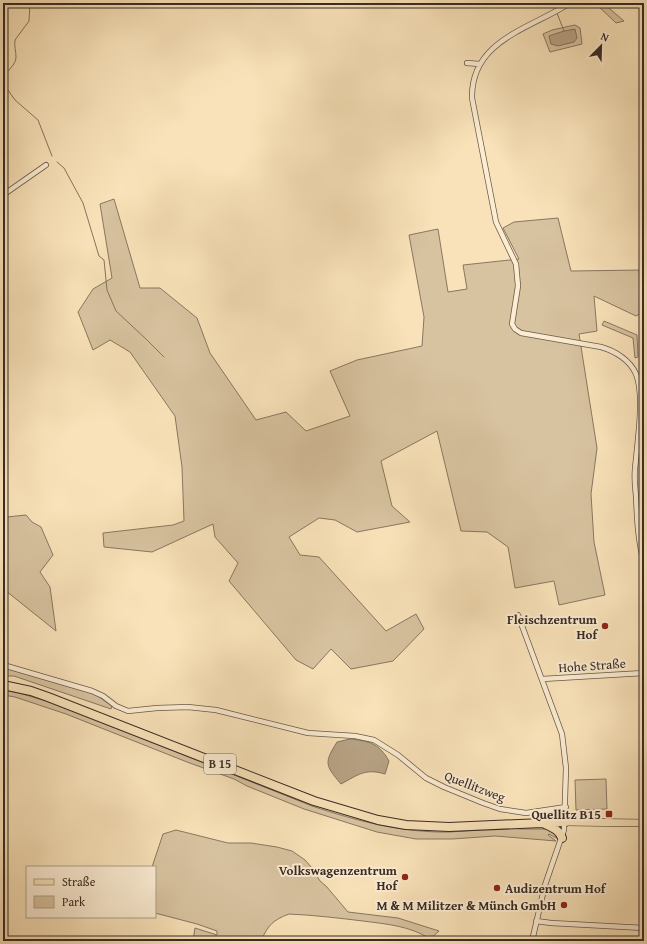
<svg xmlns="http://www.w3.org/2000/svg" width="647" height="944" font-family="'Gentium Book Plus',serif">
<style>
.green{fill:#d8c3a0;stroke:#887762}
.water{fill:#b8a486;stroke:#85745f}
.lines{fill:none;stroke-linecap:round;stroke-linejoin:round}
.stream{stroke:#85745f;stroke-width:1}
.street-casing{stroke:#695949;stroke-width:6}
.primary-casing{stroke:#392b24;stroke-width:8}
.highway-casing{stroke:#392b24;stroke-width:10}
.street{stroke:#fbecd2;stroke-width:4.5}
.primary{stroke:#f9e2b9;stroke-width:7}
.highway{stroke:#f9e2b9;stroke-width:8}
.poi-dot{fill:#8f2418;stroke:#fbecd2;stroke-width:1.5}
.labels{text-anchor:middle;stroke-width:4;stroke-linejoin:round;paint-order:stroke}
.shield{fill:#fbecd2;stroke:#736558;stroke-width:1}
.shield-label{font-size:12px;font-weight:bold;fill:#392b24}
.poi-label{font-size:13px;font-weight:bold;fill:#392b24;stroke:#fbecd2;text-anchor:end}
.street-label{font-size:13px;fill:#392b24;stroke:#fbecd2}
</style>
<rect width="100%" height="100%" fill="#f9e2b9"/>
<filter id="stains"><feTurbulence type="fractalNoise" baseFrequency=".005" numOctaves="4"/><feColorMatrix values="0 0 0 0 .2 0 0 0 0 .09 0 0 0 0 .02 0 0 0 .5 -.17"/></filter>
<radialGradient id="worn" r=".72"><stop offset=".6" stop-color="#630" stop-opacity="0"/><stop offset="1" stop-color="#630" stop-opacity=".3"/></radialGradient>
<path class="green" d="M 597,3 L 603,3 L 624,21 L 616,23 L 596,4 Z
M 575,25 L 580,28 L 582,44 L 550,52 L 543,34 L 552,30 Z
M 114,199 L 140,288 L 160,288 L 197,318 L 210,353 L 256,420 L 286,412 L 306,431 L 350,416 L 330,371 L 357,360 L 422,346 L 424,317 L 409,235 L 438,229 L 448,292 L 467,289 L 463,265 L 519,259 L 503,228 L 514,222 L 558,218 L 571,271 L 642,270 L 643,312 L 636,316 L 594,296 L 597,331 L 579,334 L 597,448 L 591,494 L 594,542 L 605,595 L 559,605 L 554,581 L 515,588 L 508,547 L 487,532 L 461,531 L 437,431 L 381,461 L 392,506 L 410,522 L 357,532 L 335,520 L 319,518 L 289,537 L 300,555 L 319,557 L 386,631 L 416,614 L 424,629 L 393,661 L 351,669 L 331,649 L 313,669 L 296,660 L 229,581 L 238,563 L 215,537 L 213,524 L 152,552 L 104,547 L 103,533 L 173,525 L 184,521 L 182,467 L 175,416 L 130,352 L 110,340 L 93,350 L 78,312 L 93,289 L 112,278 L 100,204 Z
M 604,321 L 637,335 L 638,357 L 635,358 L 633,338 L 602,325 Z
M 3,515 L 7,517 L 26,515 L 32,522 L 41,527 L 53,555 L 40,572 L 50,587 L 56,631 L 6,591 L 3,587 Z
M 3,668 L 9,668 L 95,694 L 112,706 L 111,709 L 14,676 L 3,676 Z
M 3,690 L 19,693 L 53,703 L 312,806 C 357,821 402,833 450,832 C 471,831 491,828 512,828 L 521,829 L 550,829 L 558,836 L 556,838 L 549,834 L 548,835 L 556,841 L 495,836 L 452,839 L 416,839 L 377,832 L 304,809 L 247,786 L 234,779 L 187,762 L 66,714 L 15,697 L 3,695 Z
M 606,779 L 607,809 L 576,810 L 575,780 Z
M 176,830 L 228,843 L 251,843 L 277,847 L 292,851 L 305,860 L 312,868 L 320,881 L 326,886 L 348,912 L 398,918 L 439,931 L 430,939 C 411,926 386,924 363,921 C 338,918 313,915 289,914 C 273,920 268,925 261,941 L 193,941 L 195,928 L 217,935 L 217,931 L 197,924 L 155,913 L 155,867 L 152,867 L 163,834 Z"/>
<path class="water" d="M 575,29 L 577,38 L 574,42 L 558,46 L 551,44 L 549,36 L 564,31 Z
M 350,739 C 369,741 379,743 389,761 L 385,774 C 365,768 358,775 341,784 C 325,765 324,763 337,742 Z"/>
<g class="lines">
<path class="stream" d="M 555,4 L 556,9
M 557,13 L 564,31
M 3,77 C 7,71 16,65 16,57 C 16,51 14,46 15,40 L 29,21 L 30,3
M 3,88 L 8,90 L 15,100 L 38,120 L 52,156
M 57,162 L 64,168 L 83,203 L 99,256 L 104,260 L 107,290 L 116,311 L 146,339 L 164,357"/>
<g class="street-casing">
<path id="street" d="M 570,3 C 530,29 471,40 472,98 L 496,222 L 516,264 L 518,286 L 512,324 L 515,329 L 521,333 L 601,347 C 615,351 630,360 636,374 C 645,395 637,445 635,469 C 634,478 635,487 636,496 C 637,519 638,541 644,563
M 467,63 L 480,64
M 3,195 L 46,165
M 637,447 L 644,446
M 518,615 L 562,734 L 566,768 L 564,830 L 545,885 L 532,941
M 3,665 L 92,691 L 103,696 L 116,706 L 128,711 L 157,708 L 188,707 L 216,710 L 308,733 L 355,736 L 374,740 L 398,755 L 426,778 L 444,787 L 483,803 L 500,809 L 526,813 L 566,807
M 542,679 L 644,673
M 536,921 L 551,923 L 644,928"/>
</g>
<g class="primary-casing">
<path id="primary" d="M 565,822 L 644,823"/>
</g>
<g class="highway-casing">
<path id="highway" d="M 3,685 L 31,691 L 48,697 L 314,801 L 378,820 L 406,825 L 449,827 L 565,822
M 543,823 C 551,827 559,829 562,838"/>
</g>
<use href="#street" class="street"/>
<use href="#primary" class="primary"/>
<use href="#highway" class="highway"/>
</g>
<g class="poi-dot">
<circle cx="605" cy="626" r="4"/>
<rect x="605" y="810" width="8" height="8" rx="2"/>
<circle cx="405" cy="877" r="4"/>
<circle cx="497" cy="888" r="4"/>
<circle cx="564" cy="905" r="4"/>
</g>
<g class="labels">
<rect class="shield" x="204" y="754" width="32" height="20" rx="3"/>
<g class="shield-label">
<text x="220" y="768">B 15</text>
</g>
<g class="poi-label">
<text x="597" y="624">Fleischzentrum<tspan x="597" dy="15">Hof</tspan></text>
<text x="601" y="819">Quellitz B15</text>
<text x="397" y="875">Volkswagenzentrum<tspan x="397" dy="15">Hof</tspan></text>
<text x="505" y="893" text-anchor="start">Audizentrum Hof</text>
<text x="556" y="910">M &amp; M Militzer &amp; Münch GmbH</text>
</g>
<g class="street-label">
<text transform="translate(592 665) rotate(-4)" y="5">Hohe Straße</text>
<text transform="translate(475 786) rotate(21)" y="5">Quellitzweg</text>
</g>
</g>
<rect width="647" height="944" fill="none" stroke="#f9e2b9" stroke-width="16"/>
<rect x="4" y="4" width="639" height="936" fill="none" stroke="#392b24" stroke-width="2"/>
<rect x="8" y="8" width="631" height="928" fill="none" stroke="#392b24"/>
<rect x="26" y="866" width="130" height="52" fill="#fbecd2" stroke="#ad9f8c"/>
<rect x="34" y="879" width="20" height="6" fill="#f9e2b9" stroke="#ad9f8c"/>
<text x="62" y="886" font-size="12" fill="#392b24">Straße</text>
<rect x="34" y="896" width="20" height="12" fill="#d8c3a0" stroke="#ad9f8c"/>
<text x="62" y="906" font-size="12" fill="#392b24">Park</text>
<g transform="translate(601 46) rotate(23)" stroke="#fbecd2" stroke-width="3" paint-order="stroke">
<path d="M0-3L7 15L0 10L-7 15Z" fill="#392b24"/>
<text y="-6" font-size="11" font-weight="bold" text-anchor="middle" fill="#392b24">N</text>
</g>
<rect width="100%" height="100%" filter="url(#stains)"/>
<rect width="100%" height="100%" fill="url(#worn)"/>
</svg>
